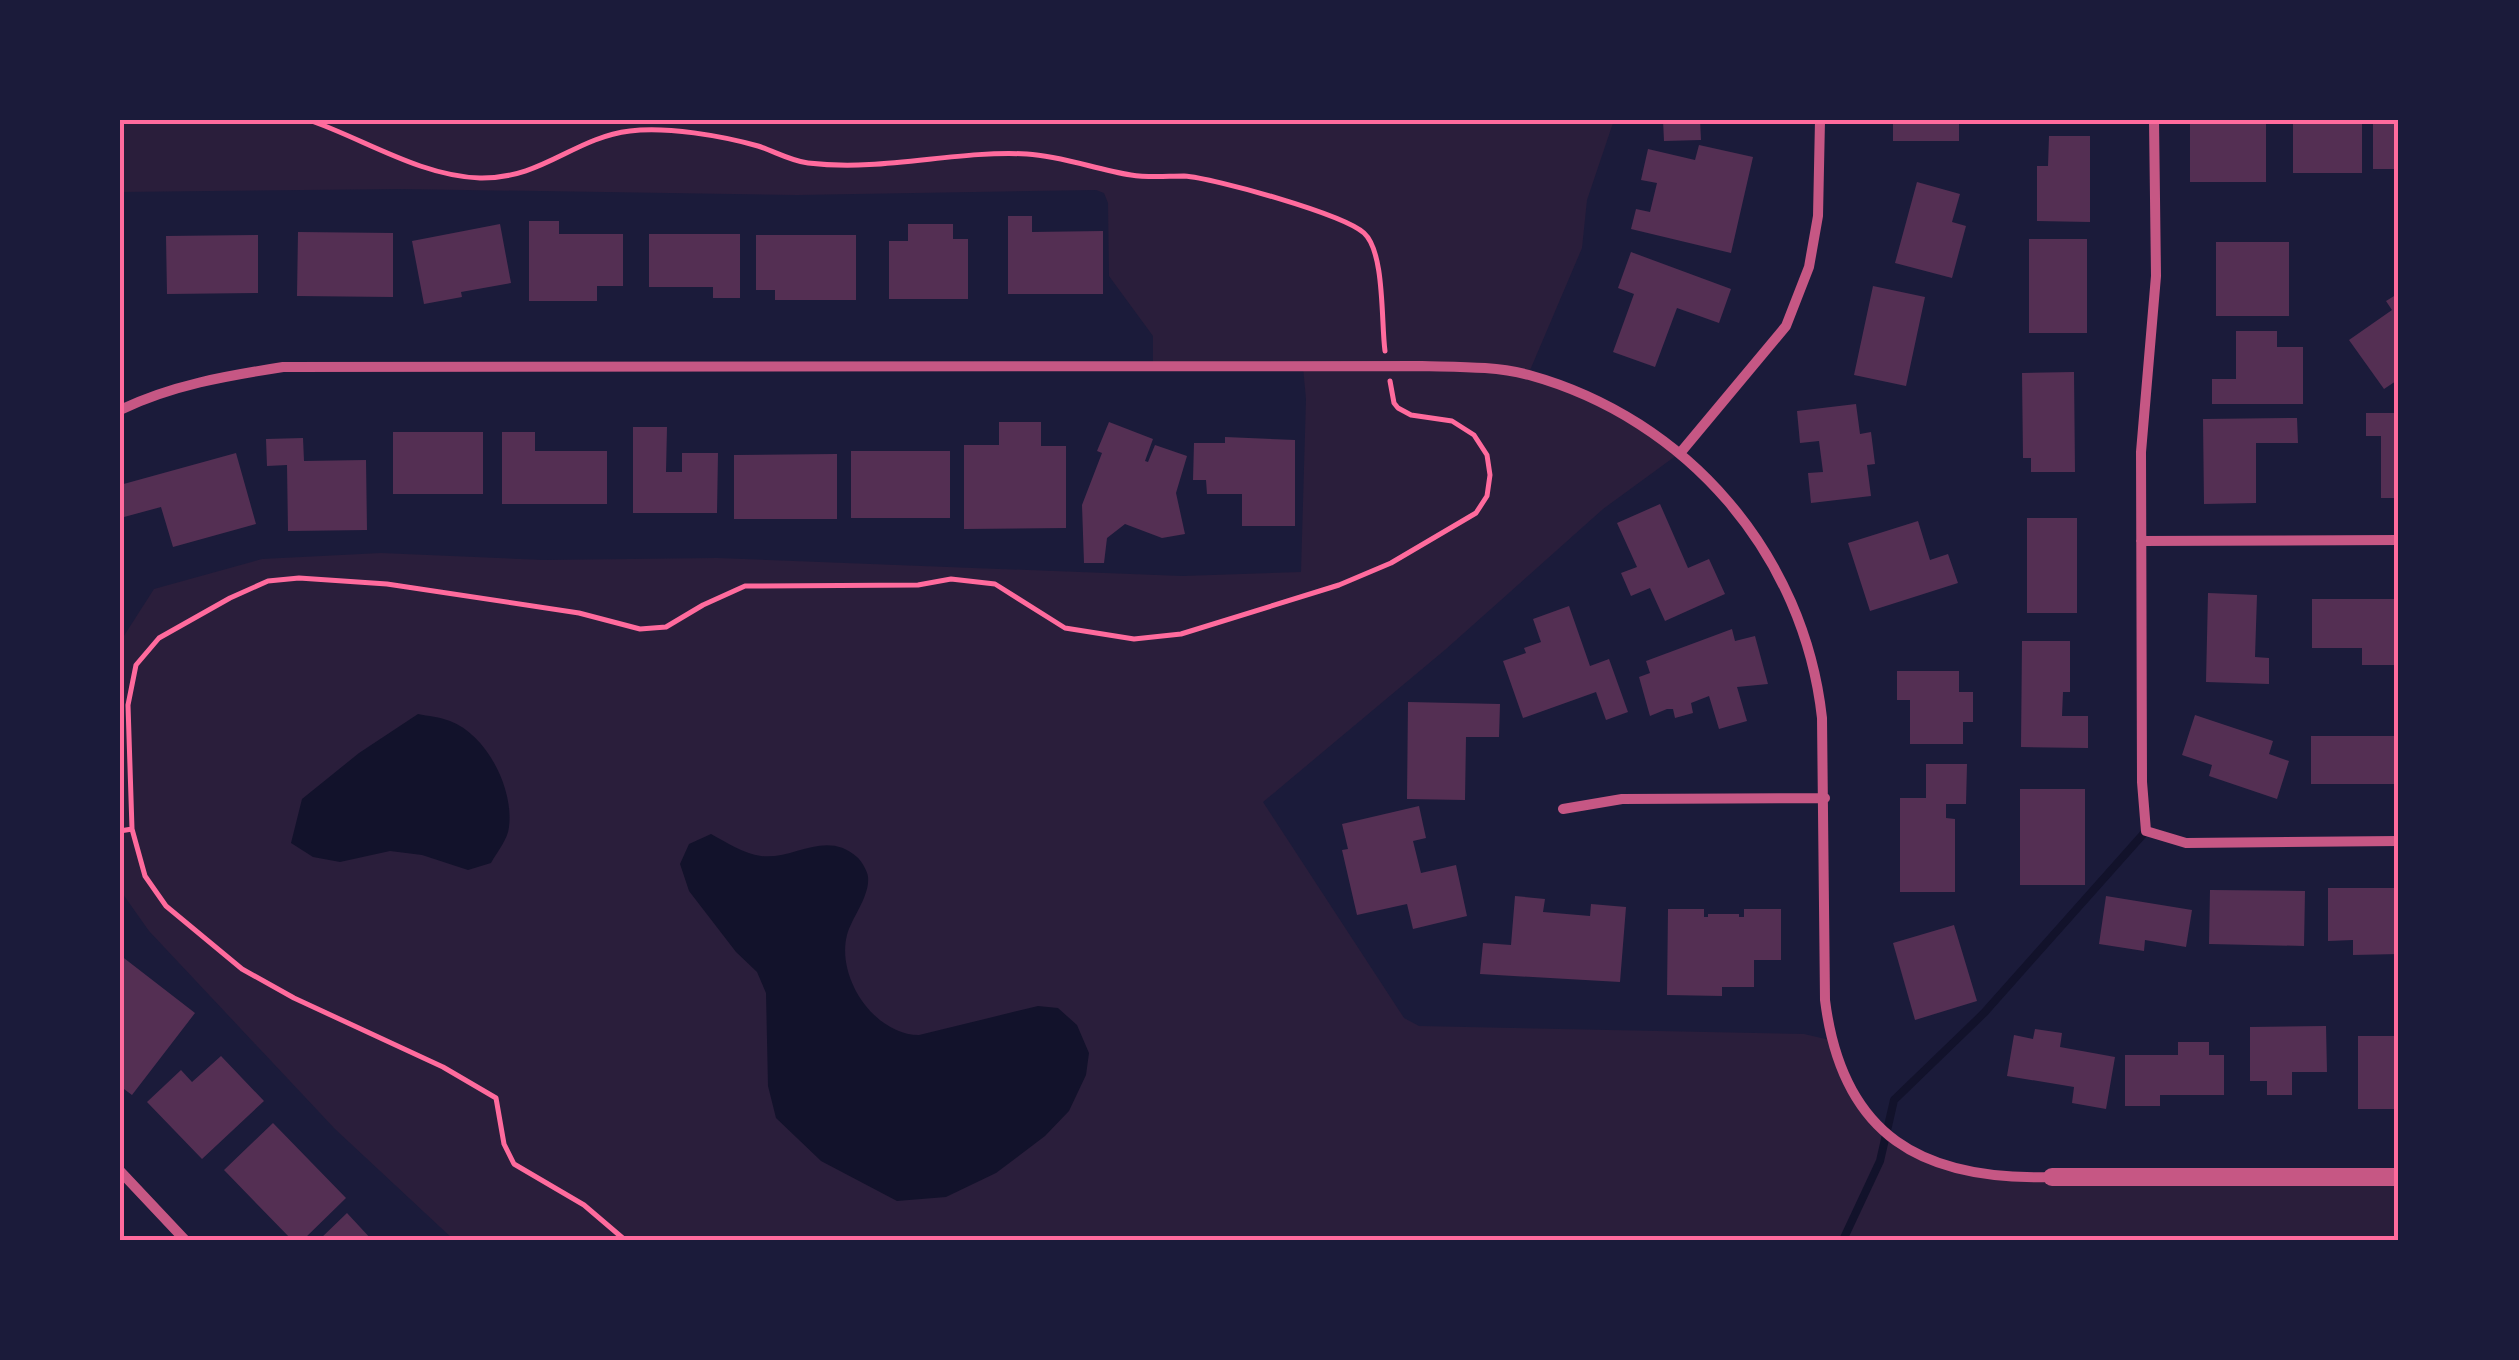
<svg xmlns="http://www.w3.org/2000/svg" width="2519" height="1360" font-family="Rubik,sans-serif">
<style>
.green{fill:#2a1e3b}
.water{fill:#12122b}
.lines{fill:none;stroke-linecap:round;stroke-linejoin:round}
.stream{stroke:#12122b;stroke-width:8}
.building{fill:#542f53}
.path{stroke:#ff6b9d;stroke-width:5}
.minor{stroke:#c65784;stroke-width:10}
.tertiary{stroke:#c65784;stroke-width:18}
.neatline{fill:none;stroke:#ff6b9d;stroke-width:4}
</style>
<rect width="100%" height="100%" fill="#1b1b3a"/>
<path class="green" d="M 120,120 L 1614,120 L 1587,200 L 1582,248 L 1528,375 L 1614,409 L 1681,452 L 1603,509 L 1446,649 L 1263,802 L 1404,1018 L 1419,1026 L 1804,1034 L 1830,1040 L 1839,1069 L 1887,1137 L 1974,1172 L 2399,1177 L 2399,1240 L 454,1240 L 335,1129 L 149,931 L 120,890 L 120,642 L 154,589 L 262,559 L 381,553 L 544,560 L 717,558 L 1182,576 L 1301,572 L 1306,399 L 1303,367 L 1153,366 L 1153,336 L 1109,276 L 1108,203 L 1104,193 L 1096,190 L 797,195 L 402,189 L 120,192 Z"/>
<path class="water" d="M 418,714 C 428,716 440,717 450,721 C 487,735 514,789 509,827 C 508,839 497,852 491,863 L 468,870 L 422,855 L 390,851 L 340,862 L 313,857 L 291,843 L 302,799 L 359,753 Z
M 711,834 C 726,842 744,854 761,856 C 794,860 826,829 857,857 C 861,860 868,872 868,877 C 870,896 852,917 847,935 C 836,978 875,1035 919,1035 L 1038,1006 L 1058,1008 L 1077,1025 L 1089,1053 L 1086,1075 L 1069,1111 L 1045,1136 L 996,1173 L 946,1197 L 897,1201 L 821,1161 L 776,1118 L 768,1086 L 766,993 L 757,972 L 736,952 L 689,891 L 680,864 L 689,844 Z"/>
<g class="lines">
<path class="stream" d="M 1843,1240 L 1880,1161 L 1894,1100 L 1984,1013 L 2146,831"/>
</g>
<path class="building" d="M 1663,120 L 1700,120 L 1701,140 L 1664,141 Z
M 1893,120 L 1959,120 L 1959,141 L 1893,141 Z
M 2190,120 L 2266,123 L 2266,182 L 2190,182 Z
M 2293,120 L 2362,120 L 2362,173 L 2293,173 Z
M 2373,120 L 2399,120 L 2399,169 L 2373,169 Z
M 2049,136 L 2090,136 L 2090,222 L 2037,221 L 2037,166 L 2048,166 Z
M 1699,145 L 1753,157 L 1731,253 L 1631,229 L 1636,209 L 1650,212 L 1657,183 L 1641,180 L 1648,149 L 1695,160 Z
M 1917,182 L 1960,194 L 1952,222 L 1966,226 L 1952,278 L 1895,263 Z
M 1008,216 L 1032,216 L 1032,232 L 1103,231 L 1103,294 L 1008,294 Z
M 529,221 L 559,221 L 559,234 L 623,234 L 623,286 L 597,286 L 597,301 L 529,301 Z
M 500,224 L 511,283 L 461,292 L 462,297 L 424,304 L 412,241 Z
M 908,224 L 953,224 L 953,239 L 968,239 L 968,299 L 889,299 L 889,241 L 908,241 Z
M 298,232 L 393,233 L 393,297 L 297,296 Z
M 649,234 L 740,234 L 740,298 L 713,298 L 713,287 L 649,287 Z
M 258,235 L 258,293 L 167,294 L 166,236 Z
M 756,235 L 856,235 L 856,300 L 775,300 L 775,290 L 756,290 Z
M 2029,239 L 2087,239 L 2087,333 L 2029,333 Z
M 2216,242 L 2289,242 L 2289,316 L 2216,316 Z
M 1631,252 L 1731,289 L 1719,323 L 1677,308 L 1655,367 L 1613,352 L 1634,294 L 1618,288 Z
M 1873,286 L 1925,297 L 1906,386 L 1854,375 Z
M 2399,293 L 2399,379 L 2384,389 L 2349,340 L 2392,310 L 2386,301 Z
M 2236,331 L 2277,331 L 2277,347 L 2303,347 L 2303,404 L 2212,404 L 2212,379 L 2236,379 Z
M 2074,372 L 2075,472 L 2031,472 L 2031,458 L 2023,458 L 2022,373 Z
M 1856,404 L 1860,434 L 1871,432 L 1875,464 L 1867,465 L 1871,496 L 1811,503 L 1808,473 L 1823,472 L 1819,441 L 1800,443 L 1797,411 Z
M 2366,413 L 2399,413 L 2399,498 L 2381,498 L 2381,436 L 2366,436 Z
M 2297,418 L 2298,443 L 2256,443 L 2256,503 L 2204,504 L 2203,419 Z
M 999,422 L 1041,422 L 1041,446 L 1066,446 L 1066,528 L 964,529 L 964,445 L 999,445 Z
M 1109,422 L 1153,439 L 1145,461 L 1148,462 L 1155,445 L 1187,456 L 1176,493 L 1185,534 L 1162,538 L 1125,524 L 1107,538 L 1104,563 L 1084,563 L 1082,505 L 1102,453 L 1097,451 Z
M 633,427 L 667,427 L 666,472 L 682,472 L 682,453 L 718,453 L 717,513 L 633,513 Z
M 393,432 L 483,432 L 483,494 L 393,494 Z
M 502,432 L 535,432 L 535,451 L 607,451 L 607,504 L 502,504 Z
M 1225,437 L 1295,440 L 1295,526 L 1242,526 L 1242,494 L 1207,494 L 1206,480 L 1193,480 L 1194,443 L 1225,443 Z
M 303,438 L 304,461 L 366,460 L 367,530 L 288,531 L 287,465 L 267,466 L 266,439 Z
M 851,451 L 950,451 L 950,518 L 851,518 Z
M 236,453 L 256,524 L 173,547 L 161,507 L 124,517 L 120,485 Z
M 837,454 L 837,519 L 734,519 L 734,455 Z
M 1660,504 L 1688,568 L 1709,559 L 1725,594 L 1665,621 L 1650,588 L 1631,596 L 1621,573 L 1637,567 L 1617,523 Z
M 2027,518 L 2077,518 L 2077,613 L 2027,613 Z
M 1918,521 L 1930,560 L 1948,554 L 1958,583 L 1870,611 L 1848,543 Z
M 2208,593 L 2257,595 L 2255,657 L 2269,658 L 2269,684 L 2206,682 Z
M 2312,599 L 2399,599 L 2399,665 L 2362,665 L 2362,648 L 2312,648 Z
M 1569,606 L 1590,666 L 1609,659 L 1628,712 L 1606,720 L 1596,692 L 1523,718 L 1503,661 L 1526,653 L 1524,648 L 1541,642 L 1533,619 Z
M 1732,629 L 1735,641 L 1755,636 L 1768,684 L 1737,687 L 1747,721 L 1719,729 L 1709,696 L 1691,703 L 1693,713 L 1675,718 L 1673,709 L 1667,709 L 1650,716 L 1639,677 L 1650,673 L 1646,661 Z
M 2022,641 L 2070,641 L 2070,692 L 2063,692 L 2062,716 L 2088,716 L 2088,748 L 2021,747 Z
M 1897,671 L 1959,671 L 1959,692 L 1973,692 L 1973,722 L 1963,722 L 1963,744 L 1910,744 L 1910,700 L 1897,700 Z
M 1408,702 L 1500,704 L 1499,737 L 1466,737 L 1465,800 L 1407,799 Z
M 2195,715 L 2273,741 L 2269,754 L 2289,761 L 2277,799 L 2209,776 L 2212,765 L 2182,755 Z
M 2311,736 L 2399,736 L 2399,784 L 2311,784 Z
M 1926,764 L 1967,764 L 1966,804 L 1946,804 L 1946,818 L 1955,819 L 1955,892 L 1900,892 L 1900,798 L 1926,798 Z
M 2020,789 L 2085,789 L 2085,885 L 2020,885 Z
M 1419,806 L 1426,838 L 1413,841 L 1421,873 L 1456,865 L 1467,916 L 1413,929 L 1407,904 L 1357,915 L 1342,850 L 1348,849 L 1342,824 Z
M 2328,888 L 2399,888 L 2399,954 L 2353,955 L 2353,940 L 2328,941 Z
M 2210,890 L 2305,891 L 2304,946 L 2209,944 Z
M 1515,896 L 1545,899 L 1543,912 L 1590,916 L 1591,904 L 1626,907 L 1620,982 L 1480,974 L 1483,943 L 1511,945 Z
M 2106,896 L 2192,910 L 2186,947 L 2145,940 L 2144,951 L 2099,944 Z
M 1668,909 L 1704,909 L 1704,917 L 1708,917 L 1708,914 L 1739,914 L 1739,917 L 1744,917 L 1744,909 L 1781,909 L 1781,960 L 1754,960 L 1754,987 L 1722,987 L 1722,996 L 1667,995 Z
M 1954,925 L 1977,1001 L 1915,1020 L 1893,943 Z
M 120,955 L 195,1013 L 132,1095 L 120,1086 L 120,1048 L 124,1043 L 120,1041 Z
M 2326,1026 L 2327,1072 L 2292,1072 L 2292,1095 L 2267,1095 L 2267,1081 L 2250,1081 L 2250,1027 Z
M 2035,1029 L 2062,1033 L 2060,1047 L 2115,1057 L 2106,1109 L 2072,1103 L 2074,1087 L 2007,1076 L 2014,1035 L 2033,1039 Z
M 2358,1036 L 2399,1036 L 2399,1109 L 2358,1109 Z
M 2178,1042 L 2209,1042 L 2209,1055 L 2224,1055 L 2224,1095 L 2160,1095 L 2160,1106 L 2125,1106 L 2125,1055 L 2178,1055 Z
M 221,1056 L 264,1101 L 202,1159 L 147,1102 L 181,1070 L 192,1082 Z
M 273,1123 L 346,1198 L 303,1240 L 292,1240 L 224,1170 Z
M 347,1213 L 372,1240 L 319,1240 Z"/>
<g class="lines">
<path class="path" d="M 309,120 C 364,139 420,176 480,178 C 543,179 573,138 630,131 C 665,126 723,136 758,146 C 774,151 791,161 808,163 C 884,172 955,150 1027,154 C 1063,156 1097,170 1131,175 C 1149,178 1167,176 1184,176 C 1214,178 1343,214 1364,233 C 1385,252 1381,322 1385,351
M 120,831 L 132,829
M 625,1240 L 584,1205 L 514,1164 L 504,1144 L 496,1098 L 443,1067 L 294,998 L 242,969 L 166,906 L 145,876 L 132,829 L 128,705 L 136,665 L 159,638 L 230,598 L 268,581 L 299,578 L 387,584 L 579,613 L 640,629 L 666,627 L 703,605 L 745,586 L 918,585 L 951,579 L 995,584 L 1065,628 L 1134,639 L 1181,634 L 1339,585 L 1391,563 L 1476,513 L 1487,496 L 1490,475 L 1487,455 L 1474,435 L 1452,421 L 1411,415 L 1398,408 L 1394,403 L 1390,381"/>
<path class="minor" d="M 2154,120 L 2156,276 L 2141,452 L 2142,782 L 2146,831 L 2186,843 L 2399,841
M 120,410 C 172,385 226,376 283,367 L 1422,366 C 1457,367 1495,366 1529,375 C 1688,419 1804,555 1822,718 L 1825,1000 C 1842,1136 1922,1181 2052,1177
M 1681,452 L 1786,326 L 1809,267 L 1818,216 L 1820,120
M 2141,541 L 2399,540
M 1563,809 L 1622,799 L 1825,798
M 120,1171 L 185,1240"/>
<path class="tertiary" d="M 2052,1177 L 2399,1177"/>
</g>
<rect width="2519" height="1360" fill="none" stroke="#1b1b3a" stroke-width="245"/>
<rect x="122" y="122" width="2274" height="1116" class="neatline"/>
</svg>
